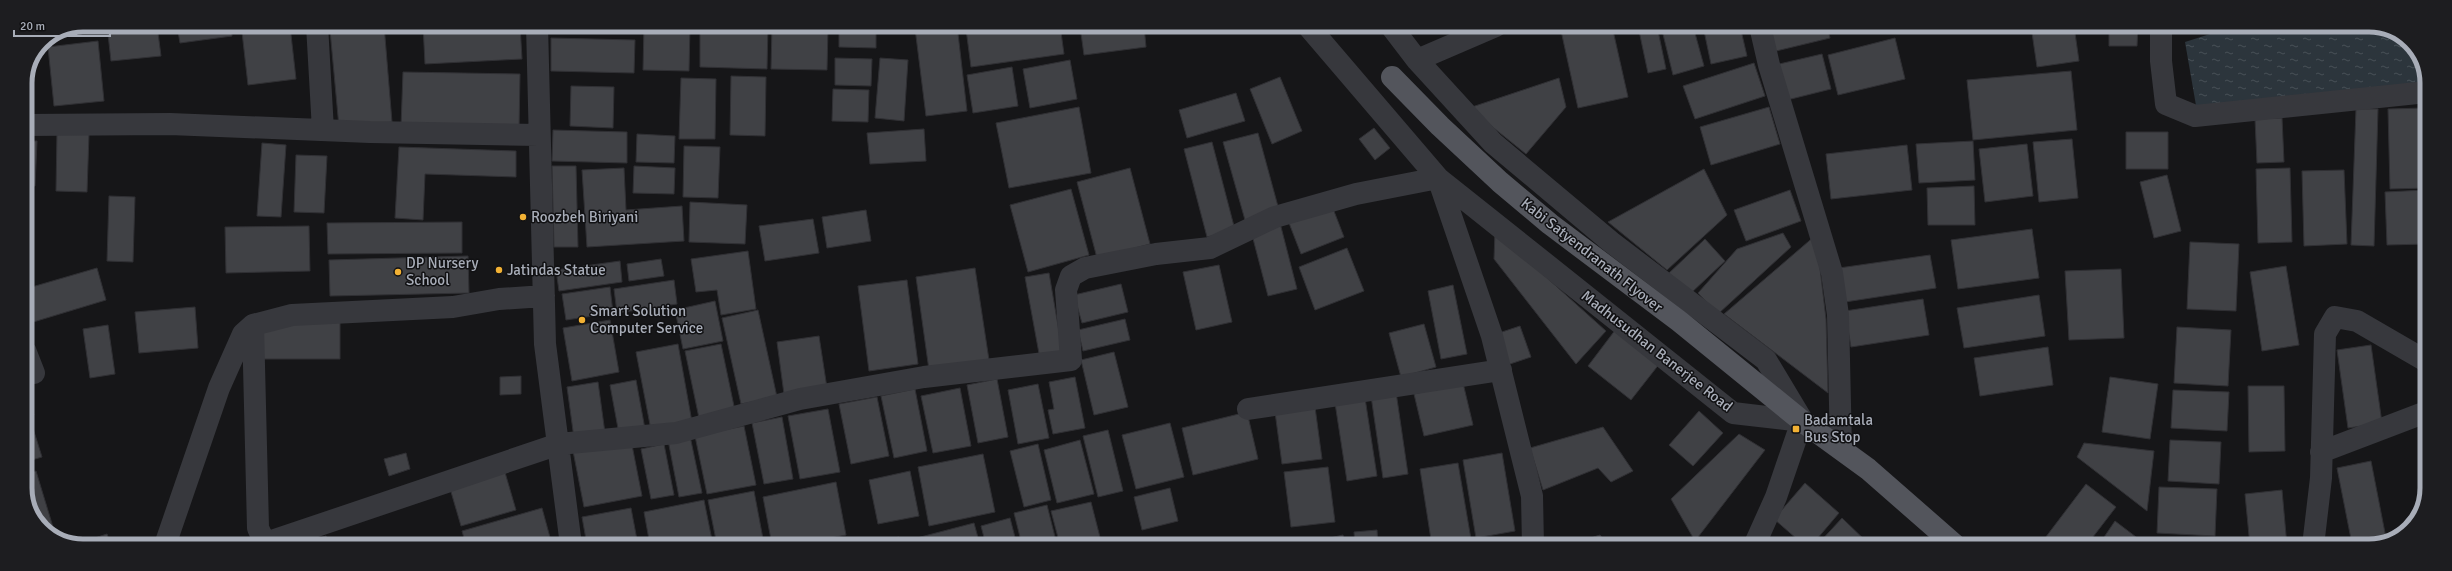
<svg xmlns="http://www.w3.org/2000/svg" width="2452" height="571" font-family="Signika,sans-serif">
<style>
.water{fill:url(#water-ripples)}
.building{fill:#404145;stroke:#303034}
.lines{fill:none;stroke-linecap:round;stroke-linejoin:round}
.minor{stroke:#37383d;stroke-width:22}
.major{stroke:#53555c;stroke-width:22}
.poi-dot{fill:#f2b134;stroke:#111113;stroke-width:1.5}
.labels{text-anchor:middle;stroke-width:3;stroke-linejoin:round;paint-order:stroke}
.poi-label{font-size:15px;fill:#a8adb8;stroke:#111113;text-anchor:start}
.street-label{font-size:15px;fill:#a8adb8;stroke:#111113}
.rim{fill:none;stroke:#a8adb8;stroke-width:5}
</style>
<defs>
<pattern id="water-ripples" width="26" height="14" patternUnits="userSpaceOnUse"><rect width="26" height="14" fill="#2c353c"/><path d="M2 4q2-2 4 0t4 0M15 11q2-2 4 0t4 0" fill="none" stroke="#485056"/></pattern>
</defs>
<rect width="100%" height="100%" fill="#161618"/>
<path class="water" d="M 2235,26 L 2381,26 L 2413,45 L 2427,79 L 2427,103 L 2198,117 L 2185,42 Z"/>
<path class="building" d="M 83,25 L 97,25 L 97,27 L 71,30 Z
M 107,25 L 157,25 L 161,56 L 111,61 Z
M 177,25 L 231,25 L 232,36 L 180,43 Z
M 384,25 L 392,122 L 339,127 L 330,30 Z
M 423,25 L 520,25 L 522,59 L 425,64 Z
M 644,25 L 690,25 L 689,71 L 643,70 Z
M 700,25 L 768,25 L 767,69 L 700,67 Z
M 839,25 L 876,25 L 876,48 L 839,47 Z
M 935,25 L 957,25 L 967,111 L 926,116 L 915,28 Z
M 994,25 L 1060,25 L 1064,54 L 971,67 L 966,29 Z
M 290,26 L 296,79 L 248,85 L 242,32 Z
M 772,26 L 828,27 L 827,70 L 771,69 Z
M 1080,26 L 1144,26 L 1146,47 L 1084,55 Z
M 1560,26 L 1612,26 L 1628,97 L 1578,108 Z
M 1638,26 L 1657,26 L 1666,69 L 1648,73 Z
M 1661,26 L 1693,26 L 1704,66 L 1673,75 Z
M 1703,26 L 1740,26 L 1747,56 L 1711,64 Z
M 1765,26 L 1827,26 L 1830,38 L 1772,52 Z
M 2031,26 L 2074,26 L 2079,61 L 2037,67 Z
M 2109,26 L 2138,26 L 2137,46 L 2109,46 Z
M 551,38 L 635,40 L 634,73 L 551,71 Z
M 1895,38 L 1905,79 L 1838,95 L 1828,55 Z
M 98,41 L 104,101 L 54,106 L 48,47 Z
M 1822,54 L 1831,89 L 1783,101 L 1775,65 Z
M 835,58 L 872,59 L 871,86 L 835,85 Z
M 880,58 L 908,60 L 904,121 L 875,118 Z
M 1070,60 L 1077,99 L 1030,108 L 1023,69 Z
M 1754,63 L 1765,96 L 1695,119 L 1683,86 Z
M 1012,67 L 1018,106 L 973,113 L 967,75 Z
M 2071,71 L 2077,130 L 1973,140 L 1967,80 Z
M 403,72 L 520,74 L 519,130 L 401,127 Z
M 731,76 L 766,77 L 765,136 L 730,135 Z
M 1280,77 L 1302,131 L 1272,144 L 1250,89 Z
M 681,78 L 716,79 L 715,139 L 679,139 Z
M 1559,78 L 1566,107 L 1526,154 L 1469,108 Z
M 26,79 L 30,110 L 25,111 L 25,82 Z
M 571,86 L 614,87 L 613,128 L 570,126 Z
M 833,89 L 869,90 L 868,122 L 832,121 Z
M 1236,93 L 1245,121 L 1187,138 L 1179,110 Z
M 1079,107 L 1091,173 L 1009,188 L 996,123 Z
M 1769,107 L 1780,144 L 1711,165 L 1700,127 Z
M 2424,108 L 2427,188 L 2390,189 L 2388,109 Z
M 2356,109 L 2378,109 L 2374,246 L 2351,245 Z
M 2282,118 L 2284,162 L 2257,163 L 2255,119 Z
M 1374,128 L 1390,148 L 1375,160 L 1359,139 Z
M 924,129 L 926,161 L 870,164 L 867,133 Z
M 553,130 L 627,132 L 627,163 L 552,161 Z
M 57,132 L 89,134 L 87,192 L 56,191 Z
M 2126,132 L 2168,132 L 2168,169 L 2126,169 Z
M 1258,133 L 1279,210 L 1245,220 L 1223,142 Z
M 637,134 L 675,136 L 674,163 L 636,162 Z
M 2072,139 L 2078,198 L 2039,202 L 2033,142 Z
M 25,141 L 37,141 L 35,186 L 25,186 Z
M 1973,141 L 1975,180 L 1919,183 L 1916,144 Z
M 1212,142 L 1235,230 L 1207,237 L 1184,149 Z
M 262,143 L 286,145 L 281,217 L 257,216 Z
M 2027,144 L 2033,196 L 1985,202 L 1979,149 Z
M 1907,145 L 1912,190 L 1831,199 L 1826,154 Z
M 684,146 L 720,147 L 718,198 L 683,197 Z
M 399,147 L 516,151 L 516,177 L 425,174 L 423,220 L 395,218 Z
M 296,155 L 327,156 L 324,213 L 294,212 Z
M 552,166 L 576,166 L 578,247 L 554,247 Z
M 634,166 L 675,168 L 674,194 L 633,193 Z
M 624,168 L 626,210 L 682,206 L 684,241 L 587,247 L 582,170 Z
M 1130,168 L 1150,244 L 1097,258 L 1077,182 Z
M 2290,168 L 2292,242 L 2258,243 L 2256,169 Z
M 1704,169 L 1727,215 L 1667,270 L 1608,222 Z
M 2344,170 L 2347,244 L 2304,246 L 2302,171 Z
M 2167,175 L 2181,231 L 2154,238 L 2140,182 Z
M 1974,186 L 1975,225 L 1928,225 L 1927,188 Z
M 1071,189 L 1089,255 L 1028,272 L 1010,205 Z
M 1790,190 L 1801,221 L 1746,241 L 1734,210 Z
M 2425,190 L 2426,244 L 2387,245 L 2385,192 Z
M 109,196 L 135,197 L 133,262 L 107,261 Z
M 690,202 L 747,205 L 745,244 L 689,242 Z
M 1332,206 L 1344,237 L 1301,254 L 1289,223 Z
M 866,210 L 871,241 L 827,248 L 822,217 Z
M 25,217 L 27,217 L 31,241 L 28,241 L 30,252 L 25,252 Z
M 813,219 L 819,253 L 765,261 L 759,226 Z
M 462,222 L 462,253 L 328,254 L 327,223 Z
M 1280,223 L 1297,289 L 1268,296 L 1251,231 Z
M 309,226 L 310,271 L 226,273 L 225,227 Z
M 2032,229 L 2039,278 L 1958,289 L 1951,240 Z
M 1495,231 L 1606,331 L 1576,364 L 1494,259 Z
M 1783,233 L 1791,247 L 1718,314 L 1698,293 L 1737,249 Z
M 1816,235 L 1826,319 L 1828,393 L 1724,314 Z
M 1705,239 L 1725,261 L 1690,294 L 1669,273 Z
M 2190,242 L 2239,244 L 2236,311 L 2187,309 Z
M 1347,248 L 1364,291 L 1315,310 L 1299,267 Z
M 748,251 L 756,309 L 721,315 L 717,290 L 696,292 L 691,259 Z
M 1930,255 L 1936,288 L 1845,302 L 1839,268 Z
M 468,256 L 469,293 L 330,296 L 329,260 Z
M 661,259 L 664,276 L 629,281 L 627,264 Z
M 620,261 L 622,282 L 559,291 L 556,270 Z
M 1219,265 L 1232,322 L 1196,330 L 1183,272 Z
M 2286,266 L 2299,345 L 2262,351 L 2250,272 Z
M 97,268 L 106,300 L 30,323 L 25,307 L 25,289 Z
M 975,268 L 989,360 L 929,370 L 916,277 Z
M 2121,269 L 2124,338 L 2069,340 L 2065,271 Z
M 1049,273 L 1063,355 L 1040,359 L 1025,277 Z
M 674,280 L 677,304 L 617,313 L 614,289 Z
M 907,280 L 918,364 L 869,371 L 858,286 Z
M 1121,284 L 1128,312 L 1082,323 L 1074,295 Z
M 1453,285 L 1467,354 L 1441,359 L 1428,291 Z
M 610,287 L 613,313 L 566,320 L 562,294 Z
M 2039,295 L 2045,336 L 1964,348 L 1957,308 Z
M 1923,299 L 1929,335 L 1851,347 L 1845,311 Z
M 715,301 L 723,341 L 683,349 L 675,310 Z
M 195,307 L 198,348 L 139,353 L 135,312 Z
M 758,310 L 777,397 L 741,404 L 722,318 Z
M 1125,319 L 1130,340 L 1083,351 L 1078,330 Z
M 300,320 L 340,322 L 340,359 L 262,359 L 259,333 Z
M 610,320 L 619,372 L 572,381 L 563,328 Z
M 1424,324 L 1436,367 L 1401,377 L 1389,333 Z
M 108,325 L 115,374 L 90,378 L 83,329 Z
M 1520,326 L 1531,357 L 1507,365 L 1496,334 Z
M 2177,327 L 2231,330 L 2228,386 L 2174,383 Z
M 1616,329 L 1660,363 L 1631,400 L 1588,366 Z
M 819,336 L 827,388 L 784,394 L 777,342 Z
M 678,344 L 692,422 L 651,430 L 636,352 Z
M 721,344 L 735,411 L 699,418 L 685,351 Z
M 2371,345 L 2382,423 L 2348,428 L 2337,350 Z
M 2048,347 L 2053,385 L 1980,396 L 1974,358 Z
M 1114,352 L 1128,407 L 1094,415 L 1081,360 Z
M 521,376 L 521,394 L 500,395 L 500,377 Z
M 1075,377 L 1085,428 L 1053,434 L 1048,410 L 1054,409 L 1049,382 Z
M 2110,377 L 2158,384 L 2150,439 L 2102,432 Z
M 997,379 L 1008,437 L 978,443 L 967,385 Z
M 636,380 L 645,429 L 619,434 L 610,385 Z
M 598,382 L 605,433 L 574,438 L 567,387 Z
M 1463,383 L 1473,425 L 1424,436 L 1414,394 Z
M 25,384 L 34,415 L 25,417 Z
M 1038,384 L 1049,438 L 1018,444 L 1008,390 Z
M 2248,386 L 2284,386 L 2285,451 L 2249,452 Z
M 960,388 L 971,446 L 933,453 L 921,396 Z
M 915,389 L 927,451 L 894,458 L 881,396 Z
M 2173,390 L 2229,392 L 2227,431 L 2171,428 Z
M 1396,392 L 1408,474 L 1383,478 L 1371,396 Z
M 877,397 L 889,456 L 851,464 L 839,404 Z
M 1365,398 L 1377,476 L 1347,481 L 1335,403 Z
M 1315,407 L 1322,459 L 1282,464 L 1275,412 Z
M 828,409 L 840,472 L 800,479 L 788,416 Z
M 1699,411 L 1723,433 L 1693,466 L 1669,445 Z
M 1247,412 L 1258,459 L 1193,475 L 1182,428 Z
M 782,417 L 793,479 L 764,484 L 752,423 Z
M 31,422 L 42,457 L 25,462 L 25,423 Z
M 1170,423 L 1184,477 L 1136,489 L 1122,435 Z
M 744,426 L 756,485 L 707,494 L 695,436 Z
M 1603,427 L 1633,471 L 1611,482 L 1598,468 L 1543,490 L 1530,448 Z
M 1108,430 L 1123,491 L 1098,497 L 1083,436 Z
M 1739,434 L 1765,450 L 1695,541 L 1671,499 Z
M 690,436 L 702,493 L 679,497 L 668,440 Z
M 631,440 L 642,496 L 584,507 L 573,451 Z
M 1080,440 L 1094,494 L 1057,503 L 1044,450 Z
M 2170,440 L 2221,442 L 2219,484 L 2168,481 Z
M 2084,443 L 2154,451 L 2147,511 L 2077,457 Z
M 664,444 L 674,495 L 651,499 L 641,449 Z
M 1038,444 L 1051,500 L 1024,507 L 1010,451 Z
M 406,453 L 410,469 L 389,476 L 384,459 Z
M 1502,453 L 1515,531 L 1476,538 L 1463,460 Z
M 983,454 L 995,512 L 929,526 L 918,467 Z
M 2371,461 L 2386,538 L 2352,544 L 2337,468 Z
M 1458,463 L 1471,539 L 1432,546 L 1420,469 Z
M 1328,467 L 1335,522 L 1291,527 L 1284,472 Z
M 504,469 L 516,510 L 461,526 L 449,485 Z
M 36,471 L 53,527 L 44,529 L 39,527 L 25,496 L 25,474 Z
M 910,471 L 919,516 L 878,524 L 869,480 Z
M 836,482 L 846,535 L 795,545 L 772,545 L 763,497 Z
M 1805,483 L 1839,513 L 1811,546 L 1805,546 L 1774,519 Z
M 2086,484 L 2116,507 L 2086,546 L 2039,546 Z
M 2159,487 L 2217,489 L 2215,536 L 2157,533 Z
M 1170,488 L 1178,521 L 1142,530 L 1134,497 Z
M 2282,490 L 2287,546 L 2250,546 L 2245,494 Z
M 754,491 L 764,544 L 717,545 L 708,500 Z
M 704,500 L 713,545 L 650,545 L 644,512 Z
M 1091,502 L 1102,545 L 1060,545 L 1051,511 Z
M 1047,505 L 1057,545 L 1022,545 L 1014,513 Z
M 542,508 L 551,541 L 538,545 L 466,545 L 462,531 Z
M 631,508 L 638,545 L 587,545 L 582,517 Z
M 1010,518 L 1017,545 L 986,545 L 981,526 Z
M 1842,518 L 1871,546 L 1818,544 Z
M 2115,521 L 2140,540 L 2140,546 L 2098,546 Z
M 974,523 L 980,545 L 914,545 L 913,539 Z
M 1377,530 L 1378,545 L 1355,545 L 1354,532 Z
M 107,534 L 111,545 L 73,545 Z
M 1343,535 L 1345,545 L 1303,545 L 1303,544 Z
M 1600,535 L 1608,546 L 1565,546 Z
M 326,536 L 329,545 L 304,545 L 303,543 Z
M 899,537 L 901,545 L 856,545 Z
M 846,541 L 847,545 L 823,545 Z"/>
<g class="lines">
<path class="minor" d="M 317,25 L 323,130
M 537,25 L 545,344 L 571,545
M 1308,26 L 1438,178 L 1733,413 L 1802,421
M 1391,26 L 1417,60 L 1493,143 L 1611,242 L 1766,360 L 1802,420
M 1760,26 L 1769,65 L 1832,273 L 1838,315 L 1841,449
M 2161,26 L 2161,61 L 2166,104 L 2195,116 L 2427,92
M 1417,60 L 1496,26
M 25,125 L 170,124 L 370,132 L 538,135
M 1438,178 L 1492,336 L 1532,496 L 1533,546
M 253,325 L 258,528 L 262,537 L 269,542 L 559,444 L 676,433 L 800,399 L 924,377 L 1071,360 L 1066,290 L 1071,276 L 1085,268 L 1156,254 L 1210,248 L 1275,217 L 1356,194 L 1438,178
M 25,350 L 34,373
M 1248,409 L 1501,370
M 2321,452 L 2426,412
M 165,545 L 219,388 L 243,334 L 253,325 L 292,315 L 453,307 L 499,299 L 544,296
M 1754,546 L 1776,497 L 1802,421
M 2313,546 L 2321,478 L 2325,334 L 2335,317 L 2357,321 L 2426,361"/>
<path class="major" d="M 1392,77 L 1440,126 L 1500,182 L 1550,224 L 1679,321 L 1802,421 L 1868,469 L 1956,546"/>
</g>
<g class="poi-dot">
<circle cx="523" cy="217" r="4"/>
<circle cx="499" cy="270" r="4"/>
<circle cx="398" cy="272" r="4"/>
<circle cx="582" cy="320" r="4"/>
<rect x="1792" y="425" width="8" height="8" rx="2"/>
</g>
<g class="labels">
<g class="poi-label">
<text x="531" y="222">Roozbeh Biriyani</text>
<text x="406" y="268">DP Nursery<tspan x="406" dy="17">School</tspan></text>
<text x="507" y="275">Jatindas Statue</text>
<text x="590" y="316">Smart Solution<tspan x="590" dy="17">Computer Service</tspan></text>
<text x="1804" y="425">Badamtala<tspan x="1804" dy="17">Bus Stop</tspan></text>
</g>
<g class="street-label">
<text transform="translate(1592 255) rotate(38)" y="5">Kabi Satyendranath Flyover</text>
<text transform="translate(1657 351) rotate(38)" y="5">Madhusudhan Banerjee Road</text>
</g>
</g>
<path d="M0 0H2452V571H0ZM83 32H2369A51 51 0 0 1 2420 83V488A51 51 0 0 1 2369 539H83A51 51 0 0 1 32 488V83A51 51 0 0 1 83 32Z" fill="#1d1d20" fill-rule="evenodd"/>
<path class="rim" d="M83 32H2369A51 51 0 0 1 2420 83V488A51 51 0 0 1 2369 539H83A51 51 0 0 1 32 488V83A51 51 0 0 1 83 32Z"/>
<path d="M14 30v6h96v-6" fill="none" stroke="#a8adb8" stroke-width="2"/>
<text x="20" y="30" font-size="12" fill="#a8adb8" stroke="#111113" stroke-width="3" paint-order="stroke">20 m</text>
</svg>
